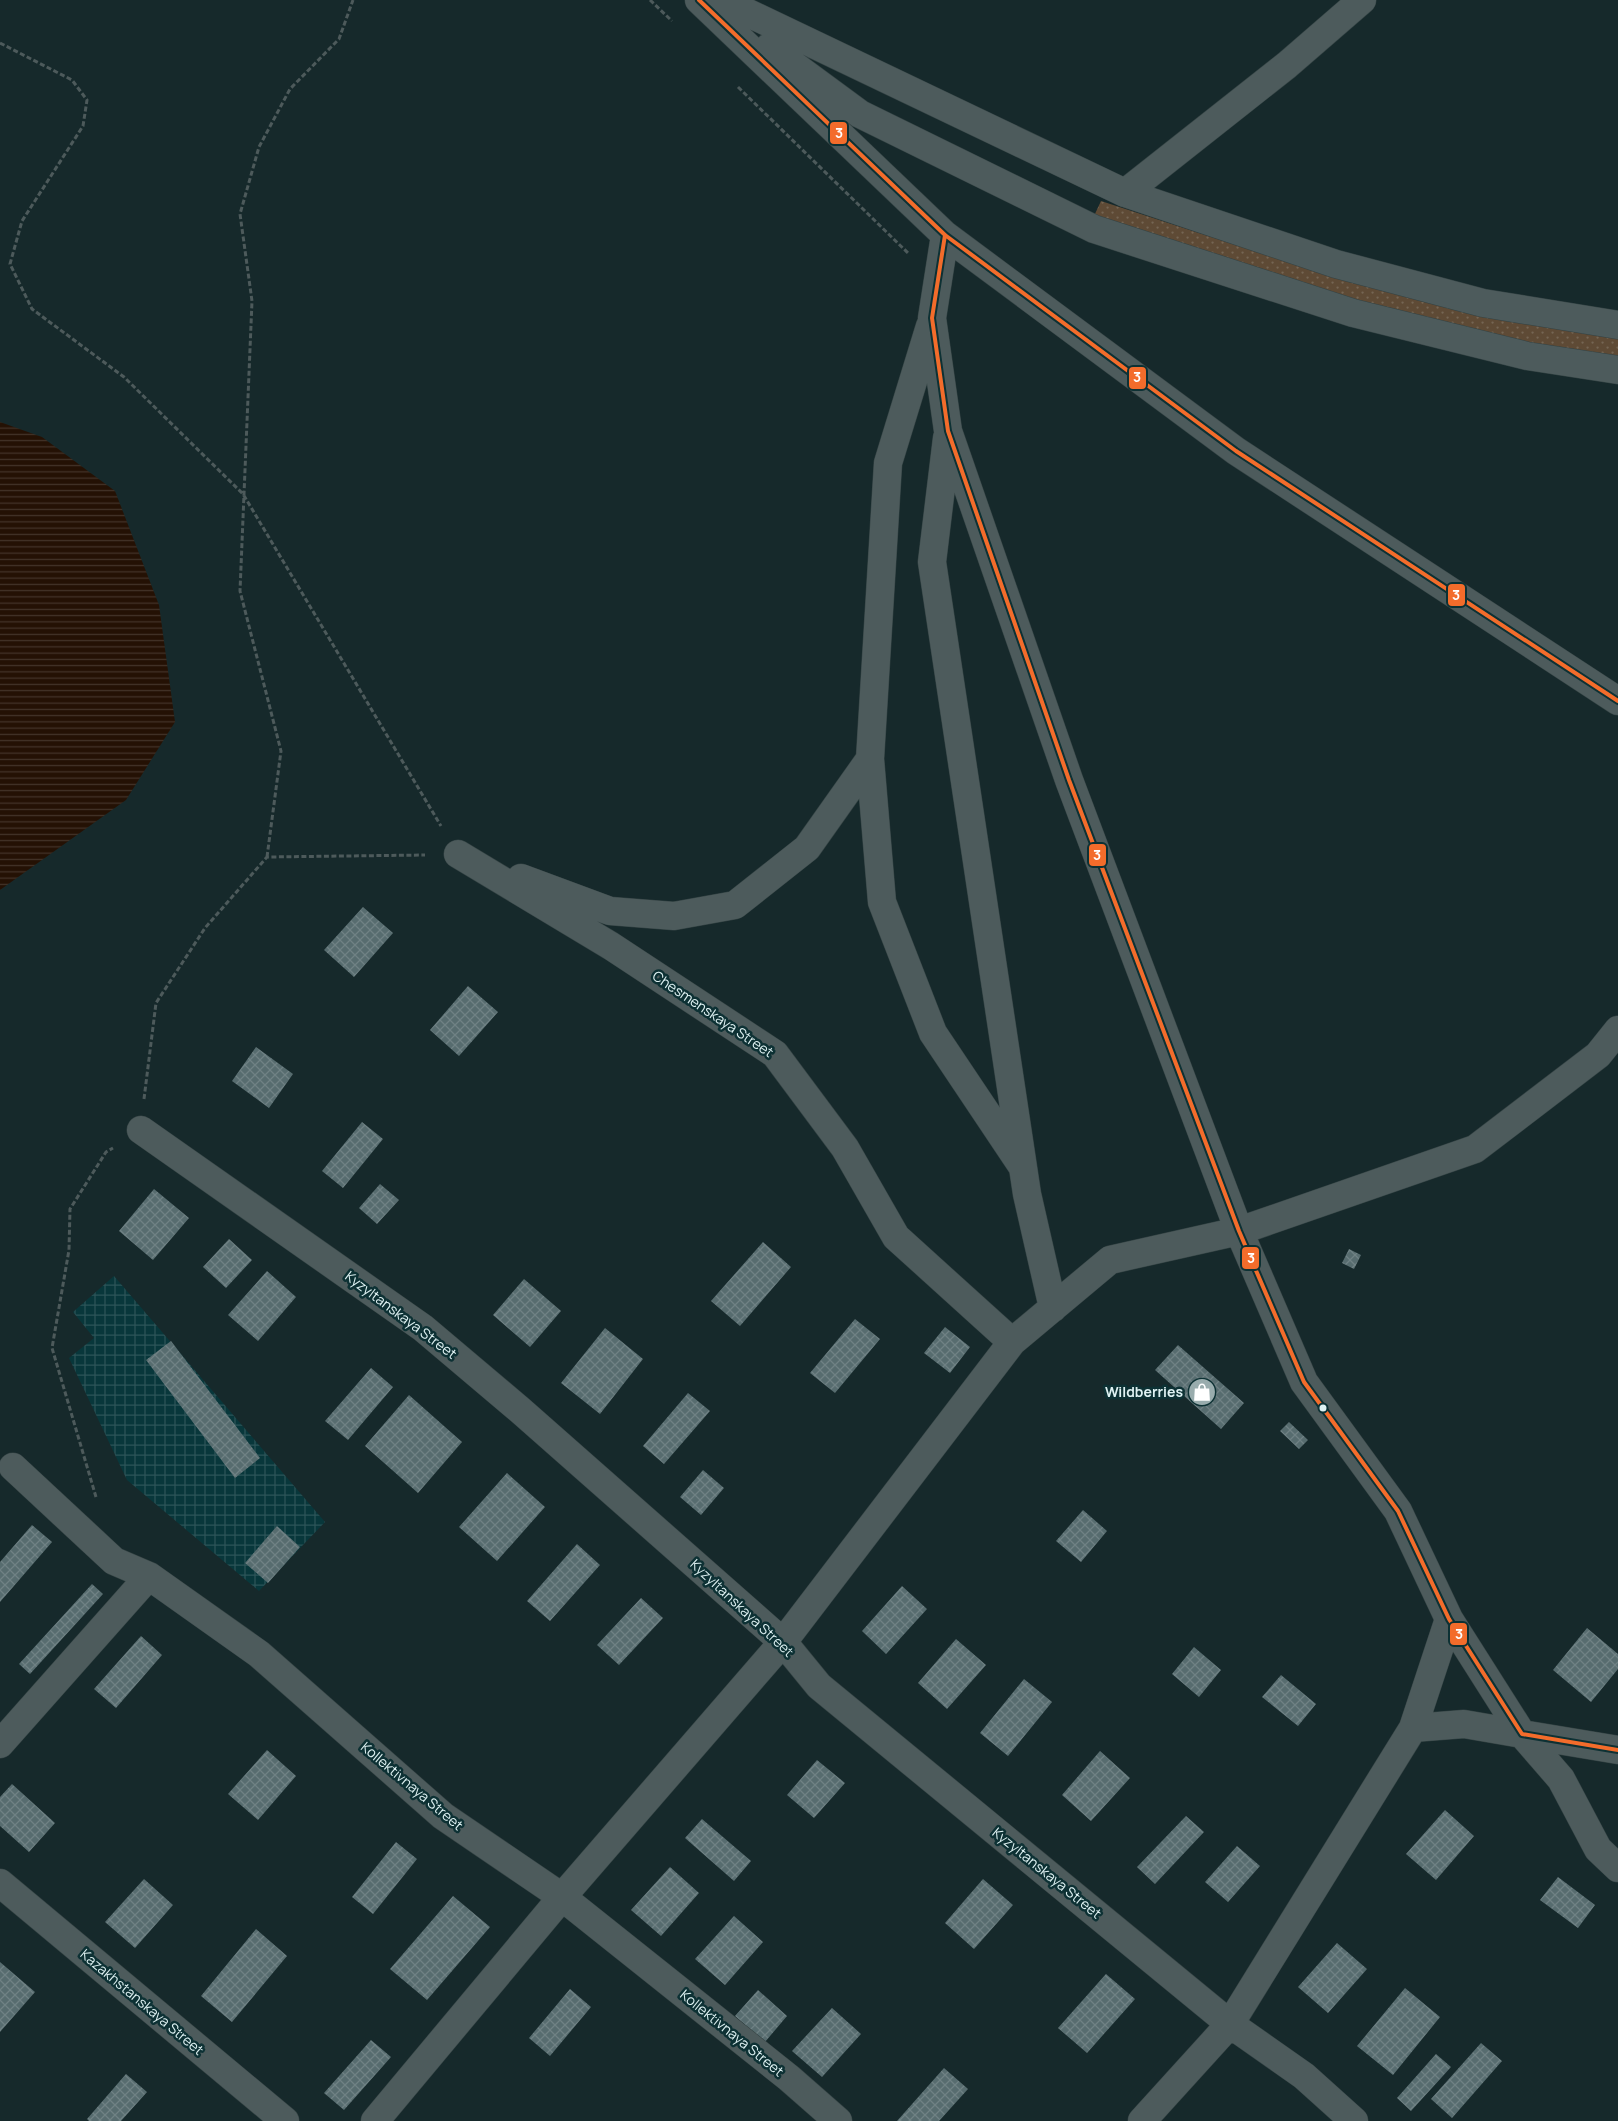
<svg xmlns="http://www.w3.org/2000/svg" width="1618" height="2121" font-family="Manrope,sans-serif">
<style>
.industrial{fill:url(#industrial-grid)}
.grass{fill:url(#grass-dots)}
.water{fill:url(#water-rules)}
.building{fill:url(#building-cross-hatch)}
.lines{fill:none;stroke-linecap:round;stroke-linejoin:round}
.minor-casing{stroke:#344344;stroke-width:29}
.path{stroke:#4d5a5b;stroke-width:3;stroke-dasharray:5 2.5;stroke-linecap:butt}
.minor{stroke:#4d5b5c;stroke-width:28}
.bus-1-casing{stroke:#0d3134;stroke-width:8}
.bus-1{stroke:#f36c2b;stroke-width:4}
.bus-dot{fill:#dff2f3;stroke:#0d3134;stroke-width:2}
.labels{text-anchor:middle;stroke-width:5;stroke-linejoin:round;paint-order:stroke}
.street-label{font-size:14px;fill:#dff2f3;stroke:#0d3134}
.poi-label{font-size:14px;font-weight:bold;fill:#dff2f3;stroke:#0d3134;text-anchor:end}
.line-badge{stroke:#0d3134;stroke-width:2}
.badge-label{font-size:14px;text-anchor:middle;font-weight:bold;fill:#fff}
</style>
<defs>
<pattern id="industrial-grid" width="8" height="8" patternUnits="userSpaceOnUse" patternTransform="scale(1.25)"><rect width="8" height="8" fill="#08373b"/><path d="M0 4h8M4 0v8" fill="none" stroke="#2c5458"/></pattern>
<pattern id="grass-dots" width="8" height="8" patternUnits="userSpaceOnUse" patternTransform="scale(1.25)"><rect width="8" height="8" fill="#5e4a35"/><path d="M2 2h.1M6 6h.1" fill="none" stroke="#756553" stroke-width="1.8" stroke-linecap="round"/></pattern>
<pattern id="water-rules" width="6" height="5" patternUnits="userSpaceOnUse" patternTransform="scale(1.25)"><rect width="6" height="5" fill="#241104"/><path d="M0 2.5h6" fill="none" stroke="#433429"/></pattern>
<pattern id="building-cross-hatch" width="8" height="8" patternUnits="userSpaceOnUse" patternTransform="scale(1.25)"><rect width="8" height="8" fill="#576c6f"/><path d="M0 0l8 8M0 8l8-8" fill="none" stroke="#6f8184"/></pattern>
</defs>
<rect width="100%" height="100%" fill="#16292b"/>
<path class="industrial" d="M 114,1276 L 325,1522 L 259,1591 L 127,1480 L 69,1358 L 94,1338 L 73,1312 Z"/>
<path class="grass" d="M 1101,201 L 1276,258 L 1618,337 L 1618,358 L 1550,347 L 1415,320 L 1094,216 Z"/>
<path class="water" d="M 0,422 L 42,437 L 115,491 L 159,605 L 175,722 L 126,800 L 0,890 Z"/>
<path class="building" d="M 363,907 L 393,933 L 354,977 L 324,950 Z
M 468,986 L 498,1012 L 459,1056 L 430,1030 Z
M 256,1047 L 293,1074 L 269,1108 L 232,1081 Z
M 362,1122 L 383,1139 L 343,1188 L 322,1171 Z
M 380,1184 L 399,1200 L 377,1224 L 359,1208 Z
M 154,1189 L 189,1218 L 153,1260 L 119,1231 Z
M 229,1239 L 252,1260 L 226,1288 L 203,1267 Z
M 763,1242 L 791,1267 L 740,1326 L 711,1301 Z
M 1349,1249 L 1361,1255 L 1354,1269 L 1342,1263 Z
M 267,1271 L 296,1297 L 258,1341 L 228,1315 Z
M 524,1279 L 561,1311 L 530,1347 L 493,1315 Z
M 855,1319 L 880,1339 L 835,1393 L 810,1373 Z
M 945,1327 L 970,1347 L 950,1373 L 924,1353 Z
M 605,1328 L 643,1359 L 600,1414 L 561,1383 Z
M 171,1341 L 260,1458 L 235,1478 L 146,1360 Z
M 1178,1345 L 1244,1403 L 1221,1429 L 1155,1370 Z
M 371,1368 L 393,1387 L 348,1440 L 325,1421 Z
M 688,1393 L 710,1411 L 664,1464 L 643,1446 Z
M 409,1395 L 462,1442 L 418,1493 L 365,1446 Z
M 1289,1422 L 1308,1440 L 1299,1449 L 1280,1431 Z
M 703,1470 L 724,1488 L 701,1515 L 680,1497 Z
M 507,1473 L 545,1507 L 497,1561 L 459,1527 Z
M 1083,1510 L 1107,1531 L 1081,1562 L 1056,1541 Z
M 32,1525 L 52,1542 L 0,1602 L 0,1562 Z
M 277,1526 L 300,1547 L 268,1583 L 245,1563 Z
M 577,1544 L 600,1565 L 550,1621 L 527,1601 Z
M 92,1584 L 103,1594 L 30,1674 L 19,1664 Z
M 902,1586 L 927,1609 L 886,1654 L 862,1631 Z
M 641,1598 L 663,1618 L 619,1665 L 597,1645 Z
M 1587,1628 L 1618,1654 L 1618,1669 L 1591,1702 L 1553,1670 Z
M 141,1636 L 162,1655 L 116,1708 L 94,1689 Z
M 956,1639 L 986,1665 L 947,1709 L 918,1683 Z
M 1194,1647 L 1221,1670 L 1199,1697 L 1172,1674 Z
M 1281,1675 L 1316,1704 L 1298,1726 L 1262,1697 Z
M 1024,1679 L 1052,1702 L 1008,1756 L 980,1733 Z
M 267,1750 L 296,1776 L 258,1820 L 228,1794 Z
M 1100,1751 L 1130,1778 L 1091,1821 L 1062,1795 Z
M 817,1760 L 845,1783 L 814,1818 L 787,1795 Z
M 12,1784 L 55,1823 L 29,1852 L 0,1826 L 0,1797 Z
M 1445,1810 L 1474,1836 L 1436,1880 L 1406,1854 Z
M 1186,1816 L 1204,1832 L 1155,1884 L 1137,1867 Z
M 702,1819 L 751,1861 L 734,1881 L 685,1838 Z
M 396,1842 L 417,1859 L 373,1914 L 352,1897 Z
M 1237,1846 L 1260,1866 L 1228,1902 L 1205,1882 Z
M 670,1867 L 699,1893 L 661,1936 L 631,1910 Z
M 1558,1877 L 1595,1905 L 1578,1928 L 1540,1900 Z
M 144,1879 L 173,1905 L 135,1948 L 105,1922 Z
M 983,1879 L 1013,1905 L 974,1949 L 945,1923 Z
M 453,1896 L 490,1927 L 427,2000 L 390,1969 Z
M 734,1916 L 763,1942 L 725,1985 L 695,1959 Z
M 256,1929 L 287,1956 L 232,2022 L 201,1996 Z
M 1337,1943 L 1367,1969 L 1328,2013 L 1298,1987 Z
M 0,1962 L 35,1992 L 0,2032 Z
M 1106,1974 L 1135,1999 L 1087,2053 L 1058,2028 Z
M 1405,1988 L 1440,2017 L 1393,2075 L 1357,2046 Z
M 570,1989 L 591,2007 L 550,2056 L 529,2038 Z
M 758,1990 L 787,2016 L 765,2042 L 735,2016 Z
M 832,2008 L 861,2034 L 822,2077 L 792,2051 Z
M 371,2040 L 391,2057 L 344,2110 L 324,2093 Z
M 1481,2043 L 1502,2061 L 1452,2118 L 1431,2099 Z
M 1436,2054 L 1451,2067 L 1411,2111 L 1397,2098 Z
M 944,2068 L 968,2089 L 939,2121 L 897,2121 Z
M 126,2074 L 147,2092 L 121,2121 L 89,2121 L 87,2119 Z"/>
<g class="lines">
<g class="minor-casing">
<path id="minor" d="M 699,0 L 945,235 L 1236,451 L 1618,701
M 721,0 L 1125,193 L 1336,264 L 1483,303 L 1618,325
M 769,47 L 860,114 L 1094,229 L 1353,313 L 1527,356 L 1618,370
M 1125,193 L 1287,65 L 1362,0
M 945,235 L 932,318 L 948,431 L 1069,780 L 1239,1231 L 1304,1382 L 1398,1511 L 1449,1619 L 1522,1734 L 1618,1750
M 930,326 L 888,463 L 870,759 L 882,902 L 933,1033 L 1022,1166
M 947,438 L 932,562 L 1027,1194 L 1053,1308
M 458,854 L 611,946 L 775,1054 L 845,1148 L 896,1237 L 1012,1342
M 521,878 L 610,911 L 674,916 L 735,905 L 807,848 L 870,759
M 141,1130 L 423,1328 L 520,1410 L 783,1642 L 819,1686 L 1230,2024 L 1304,2076 L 1354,2121
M 13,1467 L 114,1561 L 149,1576 L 259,1654 L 443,1816 L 562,1897 L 789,2078 L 838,2121
M 1413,1728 L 1464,1724 L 1522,1734 L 1561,1779 L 1598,1849 L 1618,1868
M 0,1744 L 149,1576
M 0,1883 L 285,2121
M 375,2121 L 562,1897 L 783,1642 L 1012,1342 L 1110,1260 L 1239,1231 L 1475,1149 L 1598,1055 L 1618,1030
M 1142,2121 L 1230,2024 L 1413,1728 L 1449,1619"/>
</g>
<path class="path" d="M 650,0 L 672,21
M 0,43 L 72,80 L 87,100 L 83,126 L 22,221 L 10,264 L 32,309 L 124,377 L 243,494 L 441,826
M 738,87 L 909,254
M 267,857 L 281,751 L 240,591 L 252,301 L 240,214 L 259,147 L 290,89 L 339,39 L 353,0
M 144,1099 L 156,1003 L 205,928 L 267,857 L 425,855
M 96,1497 L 52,1348 L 69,1250 L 70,1209 L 106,1152 L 113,1148"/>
<use href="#minor" class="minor"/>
<g class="bus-1-casing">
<path id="bus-1" d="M 699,0 L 945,235 L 1236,451 L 1618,701
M 945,235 L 932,318 L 948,431 L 1069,780 L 1239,1231 L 1304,1382 L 1398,1511 L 1449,1619 L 1522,1734 L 1618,1750"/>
</g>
<use href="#bus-1" class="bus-1"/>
</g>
<defs>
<g id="shop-disc" transform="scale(1.4375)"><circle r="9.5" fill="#99acad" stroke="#0d3134"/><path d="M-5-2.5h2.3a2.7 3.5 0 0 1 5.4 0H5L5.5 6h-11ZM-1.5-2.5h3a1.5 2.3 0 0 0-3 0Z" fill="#fff"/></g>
</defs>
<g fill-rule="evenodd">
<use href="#shop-disc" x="1202" y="1392"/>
</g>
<circle class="bus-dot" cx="1323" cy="1408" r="4.5"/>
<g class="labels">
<g class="street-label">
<text transform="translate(713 1014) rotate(34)" y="5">Chesmenskaya Street</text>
<text transform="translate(401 1315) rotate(37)" y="5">Kyzyltanskaya Street</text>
<text transform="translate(742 1608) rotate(43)" y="5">Kyzyltanskaya Street</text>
<text transform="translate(412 1786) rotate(40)" y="5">Kollektivnaya Street</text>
<text transform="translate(1047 1873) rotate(39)" y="5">Kyzyltanskaya Street</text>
<text transform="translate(142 2002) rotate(40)" y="5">Kazakhstanskaya Street</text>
<text transform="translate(732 2033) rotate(39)" y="5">Kollektivnaya Street</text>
</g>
<g class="poi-label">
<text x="1183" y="1397">Wildberries</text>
</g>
</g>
<g class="line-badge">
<rect x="829" y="121" width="19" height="24" rx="5" fill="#f36c2b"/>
<rect x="1128" y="366" width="19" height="24" rx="5" fill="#f36c2b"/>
<rect x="1447" y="583" width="19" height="24" rx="5" fill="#f36c2b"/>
<rect x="1088" y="843" width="19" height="24" rx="5" fill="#f36c2b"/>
<rect x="1241" y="1246" width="19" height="24" rx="5" fill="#f36c2b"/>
<rect x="1449" y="1622" width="19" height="24" rx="5" fill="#f36c2b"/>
</g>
<g class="badge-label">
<text x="839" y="138">3</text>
<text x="1137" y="382">3</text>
<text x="1456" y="600">3</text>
<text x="1097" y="860">3</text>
<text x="1251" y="1263">3</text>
<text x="1459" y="1639">3</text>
</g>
</svg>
